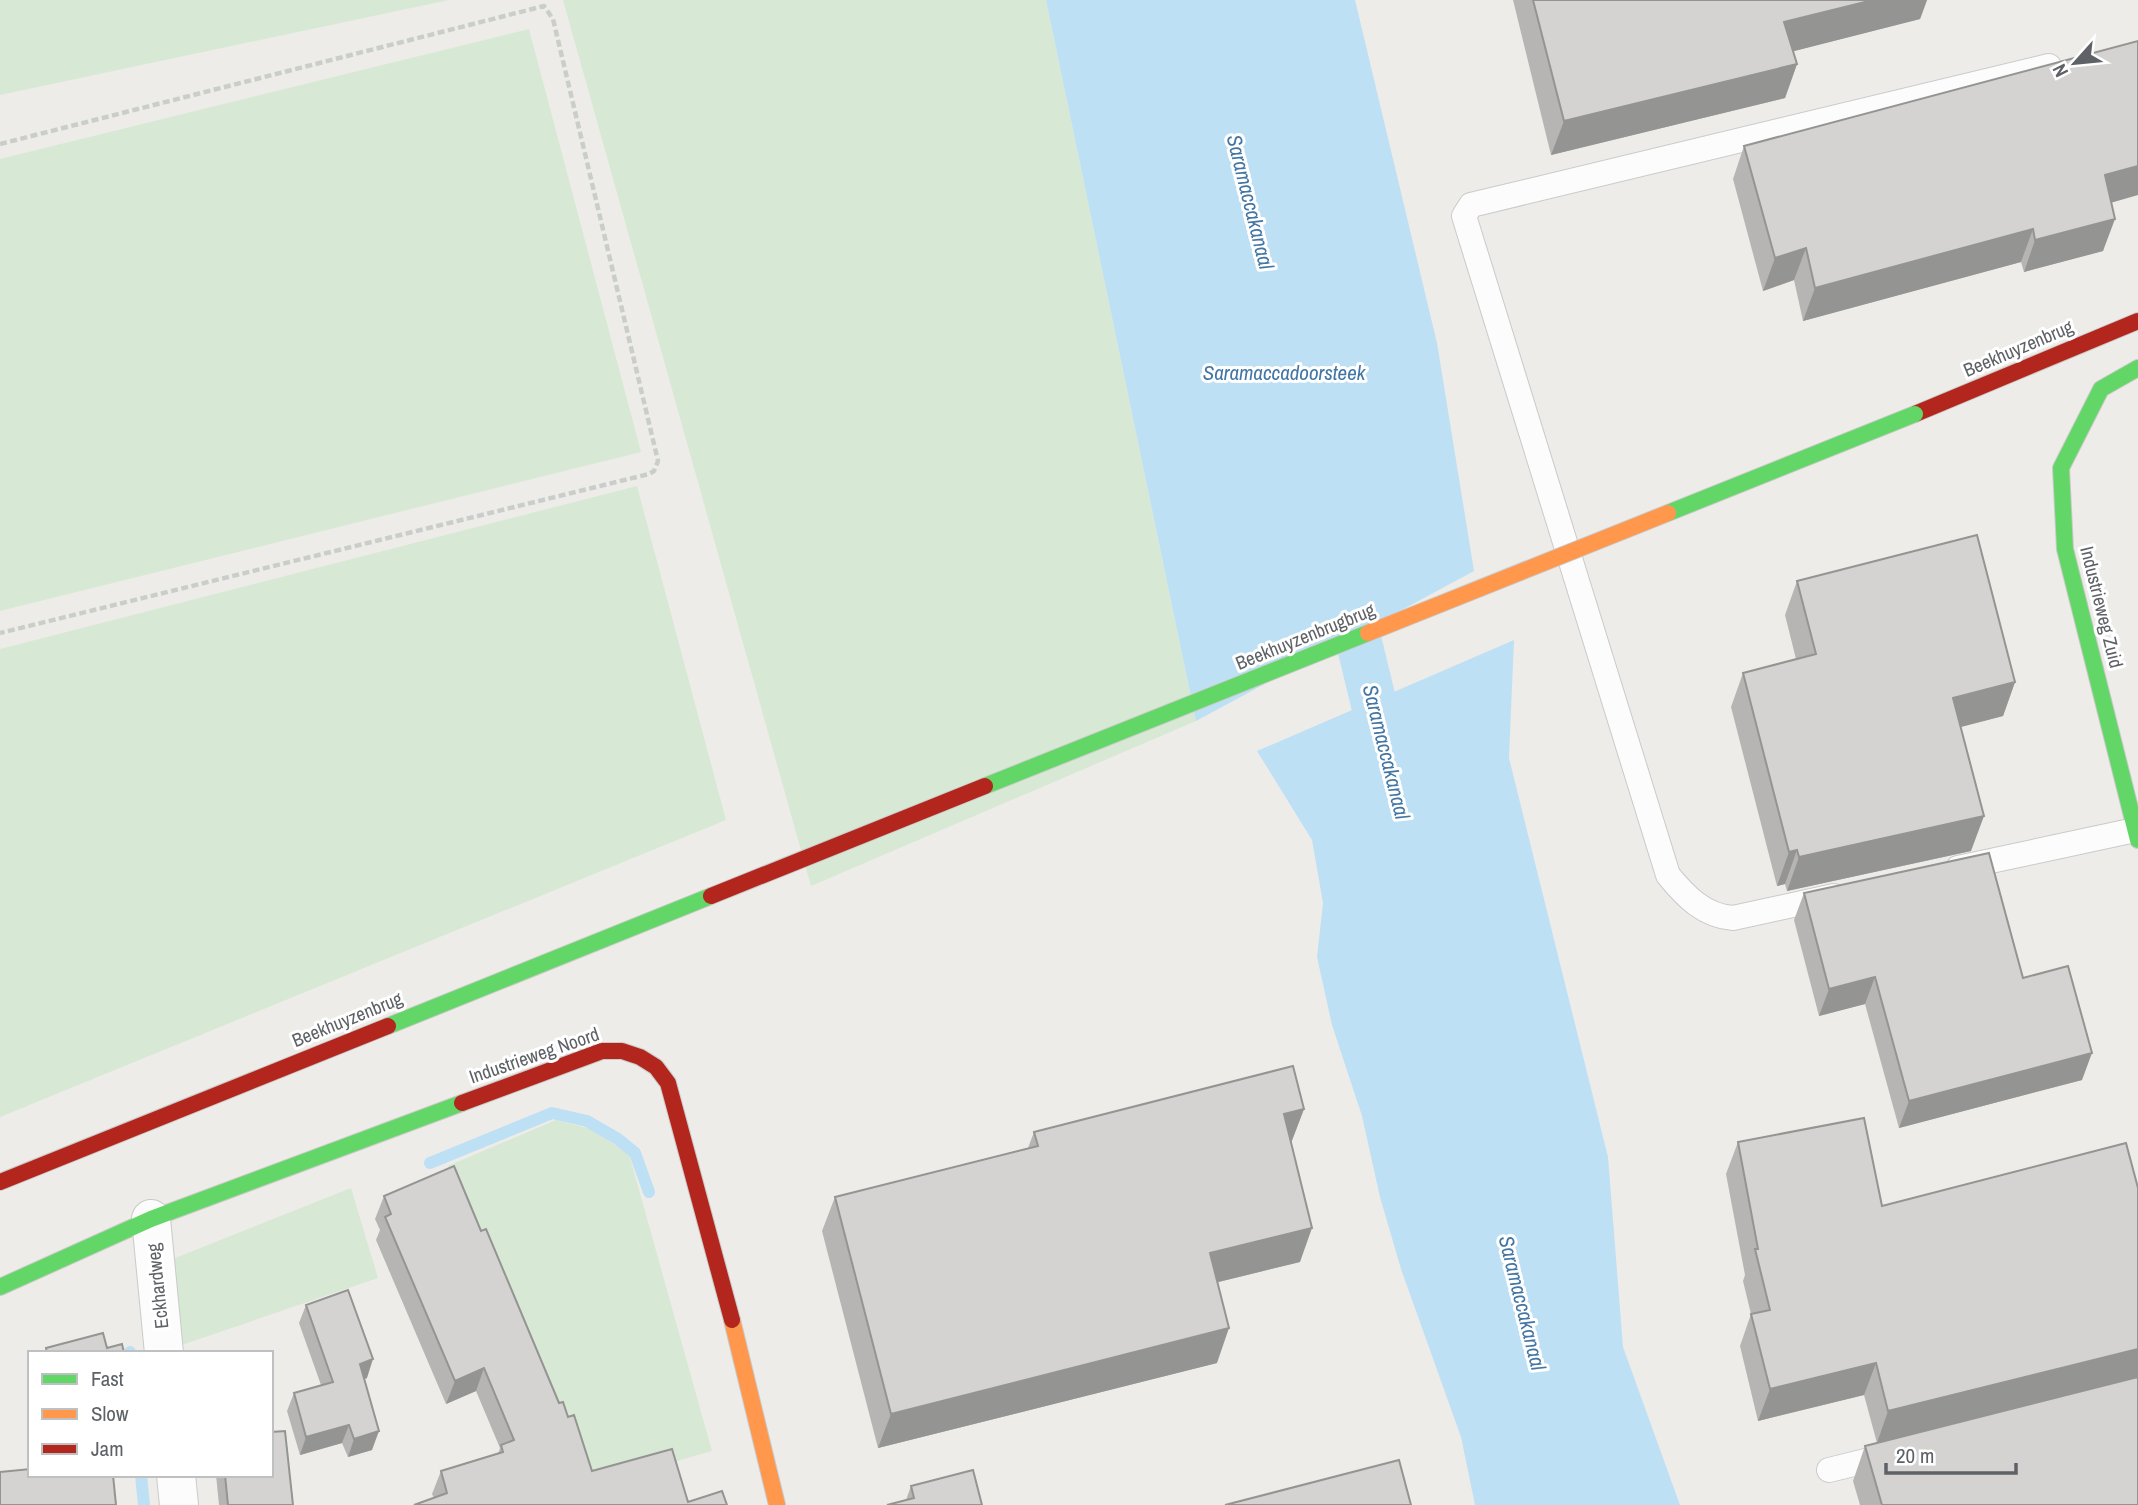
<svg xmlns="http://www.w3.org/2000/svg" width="2138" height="1505" font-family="'Archivo Narrow',sans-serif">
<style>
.green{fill:#d7e9d4}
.water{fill:#bee0f5}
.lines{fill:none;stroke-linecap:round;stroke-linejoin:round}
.stream{stroke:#bee0f5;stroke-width:12}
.canal{stroke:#bee0f5;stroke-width:46}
.lane-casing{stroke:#cacaca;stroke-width:26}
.street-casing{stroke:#cacaca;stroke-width:40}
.fast-casing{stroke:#cacac9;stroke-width:18}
.slow-casing{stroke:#cacac9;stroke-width:18}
.jam-casing{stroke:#cacac9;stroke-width:18}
.path{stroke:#c9cecb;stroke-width:4.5;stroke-dasharray:7 3.5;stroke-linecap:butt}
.lane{stroke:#fcfcfc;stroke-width:24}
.street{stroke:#fcfcfc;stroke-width:38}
.fast{stroke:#63d668;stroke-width:16}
.slow{stroke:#ff974d;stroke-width:16}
.jam{stroke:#b3261e;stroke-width:16}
.fast-bridge-casing{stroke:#cacac9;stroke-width:18;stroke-linecap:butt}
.slow-bridge-casing{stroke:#cacac9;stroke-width:18;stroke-linecap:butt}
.jam-bridge-casing{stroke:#cacac9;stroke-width:18;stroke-linecap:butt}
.fast-bridge{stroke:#63d668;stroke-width:16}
.slow-bridge{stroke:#ff974d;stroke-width:16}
.jam-bridge{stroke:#b3261e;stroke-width:16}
.wall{fill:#b6b5b4}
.shaded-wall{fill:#949492}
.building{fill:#d4d3d1;stroke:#949492;stroke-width:2}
.labels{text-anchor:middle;stroke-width:6;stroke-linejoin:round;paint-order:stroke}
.street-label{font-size:19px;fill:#5e6266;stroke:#fff}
.water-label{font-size:21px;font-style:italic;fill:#4376a5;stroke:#fff}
</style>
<rect width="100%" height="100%" fill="#edece8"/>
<path class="green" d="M 0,0 L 449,0 L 0,95 Z
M 563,0 L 1046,0 L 1196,721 L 811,886 Z
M 529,29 L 641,452 L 0,611 L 0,159 Z
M 637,486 L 726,820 L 0,1117 L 0,649 Z
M 556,1120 L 591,1129 L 629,1154 L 712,1451 L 586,1487 L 503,1290 L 448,1166 Z
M 351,1188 L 378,1278 L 173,1348 L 165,1262 Z"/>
<path class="water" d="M 1046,0 L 1355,0 L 1437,343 L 1474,571 L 1196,721 Z
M 1514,640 L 1509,758 L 1608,1157 L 1623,1347 L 1680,1505 L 1475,1505 L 1461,1437 L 1401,1269 L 1380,1197 L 1362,1116 L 1332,1025 L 1317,957 L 1323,903 L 1312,840 L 1257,751 Z"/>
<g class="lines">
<path class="stream" d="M 430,1163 L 552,1113 L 587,1121 L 618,1139 L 635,1153 L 649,1192
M 130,1352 L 130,1353
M 141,1475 L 144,1505"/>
<path class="canal" d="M 1348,597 L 1388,762"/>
<g class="lane-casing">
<path id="lane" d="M 1958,868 L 2135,830
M 1834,896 L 1733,918 C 1704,916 1685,896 1668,875 L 1464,216 L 1471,205 L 2049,66
M 1829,1470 L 1890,1455"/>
</g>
<g class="street-casing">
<path id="street" d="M 151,1219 L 164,1353
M 176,1475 L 179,1505"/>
</g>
<g class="fast-casing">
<path id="fast" d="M 2138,368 L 2101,389 L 2061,468 L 2065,549 L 2138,840
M 388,1026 L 711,896
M 0,1287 L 151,1219 L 462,1103"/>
</g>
<g class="slow-casing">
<path id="slow" d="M 732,1320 L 777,1505"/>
</g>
<g class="jam-casing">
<path id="jam" d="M 1915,414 L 2138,321
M 462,1103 L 602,1051 L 622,1051 L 640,1057 L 656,1067 L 668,1083 L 732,1320
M 0,1182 L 388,1026"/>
</g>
<path class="path" d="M 0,144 L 544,6 L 553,19 L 658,461 L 654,471 L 649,474 L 0,633"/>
<use href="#lane" class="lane"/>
<use href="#street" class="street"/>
<use href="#fast" class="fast"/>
<use href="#slow" class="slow"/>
<use href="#jam" class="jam"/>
<g class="fast-bridge-casing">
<path id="fast-bridge" d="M 1668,513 L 1915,414
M 985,786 L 1368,633"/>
</g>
<g class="slow-bridge-casing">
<path id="slow-bridge" d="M 1368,633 L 1668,513"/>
</g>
<g class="jam-bridge-casing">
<path id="jam-bridge" d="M 711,896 L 985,786"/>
</g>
<use href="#fast-bridge" class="fast-bridge"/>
<use href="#slow-bridge" class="slow-bridge"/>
<use href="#jam-bridge" class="jam-bridge"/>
</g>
<path class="wall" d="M 1513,0 L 1927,0 L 1920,19 L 1793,51 L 1797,64 L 1785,98 L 1551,155 Z
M 1744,146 L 2111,203 L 2103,251 L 2024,272 L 2021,262 L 1803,321 L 1794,280 L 1763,291 L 1733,179 Z
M 1797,581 L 2015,682 L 2003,716 L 1961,727 L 1971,851 L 1787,891 L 1785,884 L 1777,886 L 1731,707 L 1743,673 L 1796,659 L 1785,615 Z
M 1804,893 L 2023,978 L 2082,1080 L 1899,1128 L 1865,1004 L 1819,1016 L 1794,920 Z
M 1304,1109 L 1291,1143 L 1300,1262 L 1218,1282 L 1217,1363 L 878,1448 L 822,1231 L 835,1197 L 1028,1148 L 1034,1132 Z
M 1864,1118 L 1882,1206 L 2126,1143 L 2138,1188 L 2138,1505 L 1860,1505 L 1853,1481 L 1865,1446 L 2066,1396 L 1877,1443 L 1864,1395 L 1758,1421 L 1740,1346 L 1751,1314 L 1743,1281 L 1745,1275 L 1726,1174 L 1738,1142 Z
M 384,1196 L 481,1231 L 559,1403 L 568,1417 L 592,1471 L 688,1502 L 434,1498 L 432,1494 L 441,1471 L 498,1454 L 500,1448 L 476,1391 L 446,1404 L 376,1240 L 380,1230 L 375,1219 Z
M 306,1305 L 367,1378 L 364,1379 L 372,1450 L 348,1457 L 342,1443 L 300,1455 L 287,1411 L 294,1393 L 321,1385 L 299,1323 Z
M 216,1475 L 271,1475 L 293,1505 L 219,1505 Z
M 911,1486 L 982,1505 L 906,1500 Z"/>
<path class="shaded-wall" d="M 1873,0 L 1927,0 L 1920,19 L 1771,57 L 1784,22 Z
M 1797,64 L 1785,98 L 1551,155 L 1564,121 Z
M 2138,166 L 2138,195 L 2093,208 L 2105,175 Z
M 2115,219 L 2103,251 L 2024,272 L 2035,240 Z
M 2033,229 L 2021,262 L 1803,321 L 1815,288 Z
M 1806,248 L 1794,280 L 1763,291 L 1775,258 Z
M 2015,682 L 2003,716 L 1941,732 L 1953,698 Z
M 1984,816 L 1971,851 L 1787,891 L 1799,857 Z
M 1797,850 L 1785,884 L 1777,886 L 1789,852 Z
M 1875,977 L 1865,1004 L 1819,1016 L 1829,989 Z
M 2092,1053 L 2082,1080 L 1899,1128 L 1909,1101 Z
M 1304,1109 L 1291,1143 L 1271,1148 L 1284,1114 Z
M 1312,1228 L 1300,1262 L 1198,1287 L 1210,1253 Z
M 1229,1328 L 1217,1363 L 878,1448 L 891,1414 Z
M 2138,1349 L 2138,1379 L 2134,1379 L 1877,1443 L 1888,1411 Z
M 373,1359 L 367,1378 L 354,1383 L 360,1364 Z
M 1876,1363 L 1864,1395 L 1758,1421 L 1770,1389 Z
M 484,1368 L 476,1391 L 446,1404 L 455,1381 Z
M 349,1425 L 342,1443 L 300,1455 L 306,1437 Z
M 379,1431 L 372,1450 L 348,1457 L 354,1439 Z"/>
<path class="building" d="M 1533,0 L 1873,0 L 1784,22 L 1797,64 L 1564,121 Z
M 2138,41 L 2138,166 L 2105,175 L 2115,219 L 2035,240 L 2033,229 L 1815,288 L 1806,248 L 1775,258 L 1744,146 Z
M 1977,535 L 2015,682 L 1953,698 L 1984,816 L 1799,857 L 1797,850 L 1789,852 L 1743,673 L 1816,654 L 1797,581 Z
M 1989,853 L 2023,978 L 2068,966 L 2092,1053 L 1909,1101 L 1875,977 L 1829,989 L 1804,893 Z
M 1293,1066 L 1304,1109 L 1284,1114 L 1312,1228 L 1210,1253 L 1229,1328 L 891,1414 L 835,1197 L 1038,1146 L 1034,1132 Z
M 1864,1118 L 1882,1206 L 2126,1143 L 2138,1188 L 2138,1349 L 1888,1411 L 1876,1363 L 1770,1389 L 1751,1314 L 1770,1310 L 1755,1249 L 1758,1249 L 1738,1142 Z
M 454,1166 L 481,1231 L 486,1229 L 559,1403 L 563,1402 L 568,1417 L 574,1415 L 592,1471 L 672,1449 L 688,1502 L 722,1491 L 727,1505 L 414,1505 L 447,1493 L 441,1471 L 503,1452 L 501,1445 L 514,1440 L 484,1368 L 455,1381 L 385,1217 L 391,1214 L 384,1196 Z
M 348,1290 L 373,1359 L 360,1364 L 379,1431 L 354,1439 L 349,1425 L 306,1437 L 294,1393 L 333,1382 L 306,1305 Z
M 103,1333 L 107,1348 L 122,1344 L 124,1353 L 47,1353 L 46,1348 Z
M 2138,1377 L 2138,1505 L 1882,1505 L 1865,1446 Z
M 285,1431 L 293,1505 L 228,1505 L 225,1475 L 271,1475 L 271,1432 Z
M 1399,1460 L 1411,1505 L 1225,1505 Z
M 30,1469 L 30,1475 L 113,1475 L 116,1505 L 0,1505 L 0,1472 Z
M 973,1470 L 982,1505 L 887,1505 L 914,1498 L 911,1486 Z"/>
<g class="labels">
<g class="street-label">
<text transform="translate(2018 348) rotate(-23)" y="7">Beekhuyzenbrug</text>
<text transform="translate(2102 607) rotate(76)" y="7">Industrieweg Zuid</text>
<text transform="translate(1305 636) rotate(-22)" y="7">Beekhuyzenbrugbrug</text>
<text transform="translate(347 1019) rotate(-22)" y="7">Beekhuyzenbrug</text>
<text transform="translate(534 1055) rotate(-19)" y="7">Industrieweg Noord</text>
<text transform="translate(157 1286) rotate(-96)" y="7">Eckhardweg</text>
</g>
<g class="water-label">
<text transform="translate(1250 202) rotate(76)" y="7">Saramaccakanaal</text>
<text x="1284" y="380">Saramaccadoorsteek</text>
<text transform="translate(1386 752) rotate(76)" y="7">Saramaccakanaal</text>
<text transform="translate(1522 1303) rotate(76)" y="7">Saramaccakanaal</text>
</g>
</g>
<rect x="28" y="1351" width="245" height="126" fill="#ffffff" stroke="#bfc0c2" stroke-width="2"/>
<rect x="42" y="1374" width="35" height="10" fill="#63d668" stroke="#bfc0c2" stroke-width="2"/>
<text x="91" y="1386" font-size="21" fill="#5e6266">Fast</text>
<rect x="42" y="1409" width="35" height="10" fill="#ff974d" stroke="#bfc0c2" stroke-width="2"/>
<text x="91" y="1421" font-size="21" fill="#5e6266">Slow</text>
<rect x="42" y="1444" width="35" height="10" fill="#b3261e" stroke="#bfc0c2" stroke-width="2"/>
<text x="91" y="1456" font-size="21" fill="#5e6266">Jam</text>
<g transform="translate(2075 63) rotate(243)" stroke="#ffffff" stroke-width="5" paint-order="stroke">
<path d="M0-5L12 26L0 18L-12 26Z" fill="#5e6266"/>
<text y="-10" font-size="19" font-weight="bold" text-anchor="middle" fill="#5e6266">N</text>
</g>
<path d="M1886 1463v10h130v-10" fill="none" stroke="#5e6266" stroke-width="3.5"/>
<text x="1896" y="1463" font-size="21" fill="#5e6266" stroke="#ffffff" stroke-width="5" paint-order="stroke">20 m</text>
</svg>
